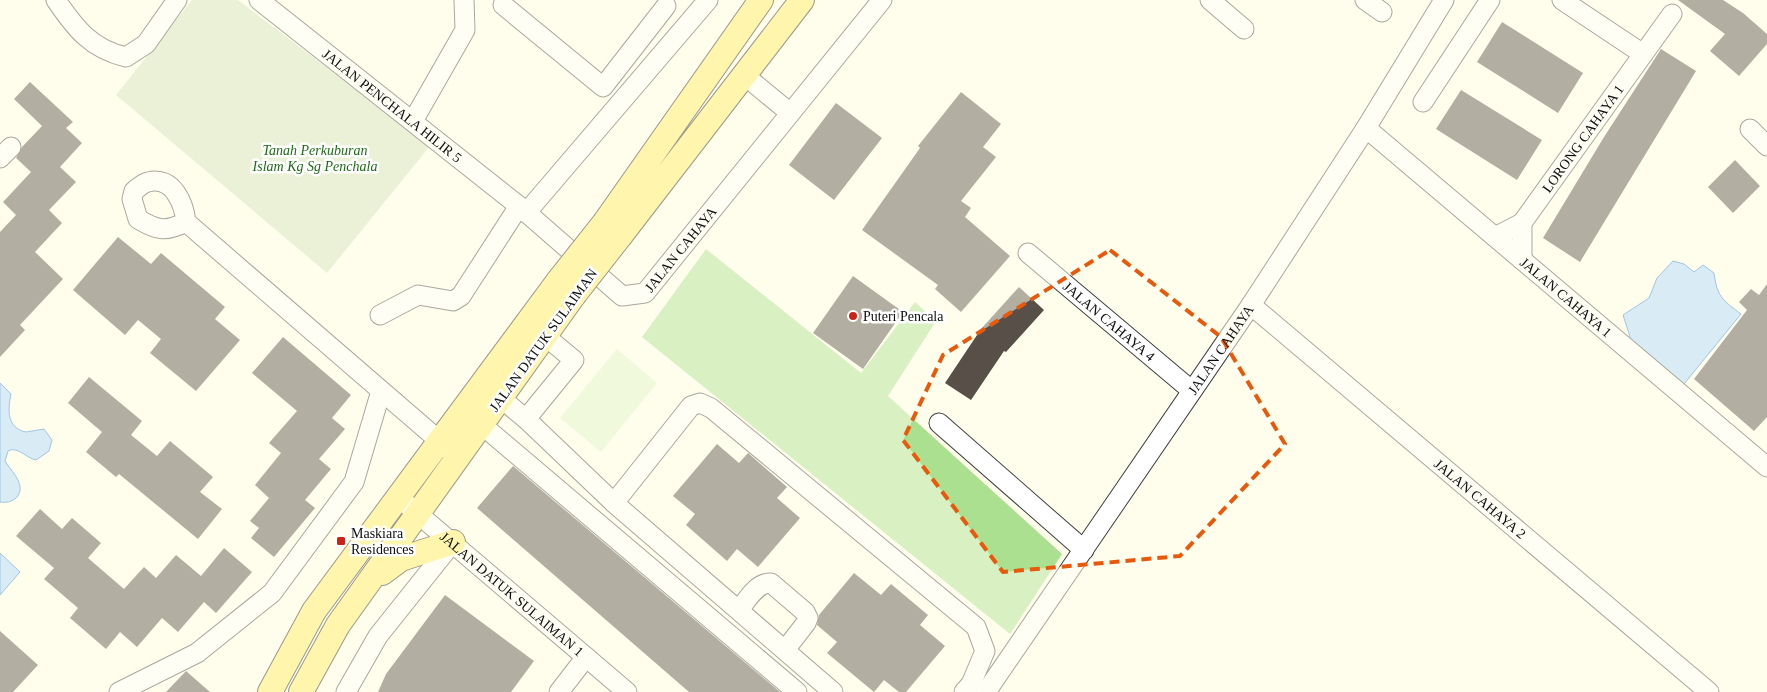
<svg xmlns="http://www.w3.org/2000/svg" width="1767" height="692" font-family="'Times New Roman',serif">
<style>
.forest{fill:#aae08f}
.cemetery{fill:#d2e3bb}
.pitch{fill:#def4c5}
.water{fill:#abd5fd;stroke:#2a80db}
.building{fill:#574f48}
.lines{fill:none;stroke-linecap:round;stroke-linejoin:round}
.minor-casing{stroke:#404040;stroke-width:21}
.major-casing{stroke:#1e1e1e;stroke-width:26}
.minor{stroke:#fff;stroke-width:19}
.major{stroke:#ffea5d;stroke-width:24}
.major-bridge-casing{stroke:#1e1e1e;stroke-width:26;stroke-linecap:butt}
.major-bridge{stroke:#ffea5d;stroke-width:24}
.marked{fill:none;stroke:#e8590c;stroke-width:4;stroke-dasharray:10 6;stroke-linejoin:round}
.poi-dot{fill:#cb2316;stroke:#fff;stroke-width:2}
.labels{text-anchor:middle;stroke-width:5;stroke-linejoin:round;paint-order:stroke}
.street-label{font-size:14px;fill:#0d0d0d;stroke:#fff}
.park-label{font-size:14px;font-style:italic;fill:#1e6b16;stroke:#fff}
.poi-label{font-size:14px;fill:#0d0d0d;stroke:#fff;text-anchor:start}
</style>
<rect width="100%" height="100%" fill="#fffeed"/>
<path class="forest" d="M 706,249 L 861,373 L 915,302 L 936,321 L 888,396 L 1062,554 L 1010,634 L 642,337 Z"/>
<path class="cemetery" d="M 192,0 L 238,0 L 430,146 L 327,273 L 116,95 Z"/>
<path class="pitch" d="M 617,349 L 657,383 L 601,452 L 560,418 Z"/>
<path class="water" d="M 1673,261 L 1684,264 L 1694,272 L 1703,265 L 1714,273 C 1717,296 1722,300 1741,314 L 1684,384 L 1632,343 L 1623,315 L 1649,298 L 1657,278 Z
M 0,383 L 11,394 C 8,409 6,428 26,432 L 44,429 L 52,440 L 49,451 L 36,460 C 26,458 18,446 8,451 L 5,461 C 11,471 28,486 16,498 C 11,502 6,503 0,502 Z
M 0,553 L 20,572 L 0,595 Z"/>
<path class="building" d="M 1678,0 L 1723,0 L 1743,13 L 1767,34 L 1767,44 L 1739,76 L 1710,51 L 1725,34 Z
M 1502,22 L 1583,73 L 1558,113 L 1477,62 Z
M 1661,49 L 1696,71 L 1580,262 L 1543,238 L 1604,137 Z
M 30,82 L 73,122 L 66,128 L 82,143 L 60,167 L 76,182 L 49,210 L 62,223 L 35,252 L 63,279 L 20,325 L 25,330 L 0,357 L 0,232 L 16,215 L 3,202 L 31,172 L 16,158 L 22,147 L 42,126 L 14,99 Z
M 1461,90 L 1542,140 L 1517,180 L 1436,129 Z
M 961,92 L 1001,124 L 983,147 L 996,157 L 961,201 L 971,208 L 965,217 L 1010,256 L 961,312 L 935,289 L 938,285 L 862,230 L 920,148 L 918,146 Z
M 836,103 L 882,138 L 834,200 L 789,165 Z
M 1735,160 L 1760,186 L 1733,213 L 1708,187 Z
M 118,237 L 151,264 L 161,253 L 225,307 L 215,319 L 240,340 L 196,391 L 150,353 L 161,339 L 138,320 L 125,335 L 73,290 Z
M 853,276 L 903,312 L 863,369 L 813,333 Z
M 1767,284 L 1767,417 L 1754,431 L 1694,379 L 1747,310 L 1739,302 L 1751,289 L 1759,295 Z
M 1019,287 L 1044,310 L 1006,352 L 1004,351 L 971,400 L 945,383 L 981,329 Z
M 283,337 L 351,395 L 332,418 L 345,429 L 319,459 L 331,469 L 305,500 L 315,508 L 274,557 L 251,538 L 259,528 L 250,521 L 269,498 L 255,485 L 281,453 L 269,443 L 297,411 L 252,373 Z
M 89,377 L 142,421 L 131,435 L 157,456 L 170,441 L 213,477 L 200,492 L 222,509 L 198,539 L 119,474 L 116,477 L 86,452 L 102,432 L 68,403 Z
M 717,444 L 739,463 L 748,453 L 787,487 L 777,498 L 800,518 L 758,567 L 737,549 L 727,561 L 686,525 L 695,514 L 673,496 Z
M 513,466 L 780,692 L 689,692 L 477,508 Z
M 40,509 L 62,529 L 72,518 L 101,543 L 88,558 L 124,589 L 144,567 L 156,578 L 176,555 L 201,576 L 224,548 L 252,572 L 216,613 L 204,602 L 178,632 L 162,618 L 137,647 L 120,632 L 106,649 L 70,618 L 78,608 L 44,579 L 54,568 L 16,536 Z
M 854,573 L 881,595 L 891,584 L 928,615 L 920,625 L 945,646 L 906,692 L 899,692 L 884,680 L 874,692 L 827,653 L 837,642 L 817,625 L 819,615 Z
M 445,595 L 534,661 L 511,692 L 378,692 L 386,674 Z
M 0,631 L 38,665 L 13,692 L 0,692 Z
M 186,671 L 210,692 L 166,692 Z"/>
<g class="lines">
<g class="minor-casing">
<g id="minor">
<path d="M 56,0 C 75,28 91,49 126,57 L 146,44 L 177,0"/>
<path id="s1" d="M 259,0 L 519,206 L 622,296 L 645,293 L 882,0"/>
<path d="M 1210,0 L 1244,29"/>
<path d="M 1365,0 L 1382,12"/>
<path d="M 1562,0 L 1643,54"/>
<path d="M 503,5 L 603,87 L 666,6"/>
<path d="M 744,75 L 789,112"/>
<path d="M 1423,102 L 1490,0"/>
<path d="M 413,121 L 465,30 L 464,0"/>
<path id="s2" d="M 1366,128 L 1767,467"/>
<path d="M 1750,129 L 1767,146"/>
<path d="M 0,158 L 11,147"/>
<path d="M 526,213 L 708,0"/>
<path d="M 186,222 C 166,232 158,231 138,219 L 132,199 L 134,191 C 138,188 143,183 148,182 C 173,175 184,204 186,222 L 450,450"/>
<path id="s3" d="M 1522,223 L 1672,14"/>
<path d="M 1495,237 L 1522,223 L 1522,260"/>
<path id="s4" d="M 1028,253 L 1191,390"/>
<path id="s5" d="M 1251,305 L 1709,692"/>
<path d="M 380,315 L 418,295 L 453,301 L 461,296 L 519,206"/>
<path d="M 491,390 L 526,419 L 614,503 L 833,692"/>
<path d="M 526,419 L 574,360 L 545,336"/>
<path d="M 939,423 L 1084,550"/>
<path d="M 482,425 L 797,692"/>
<path id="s6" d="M 397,496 L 627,692"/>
<path d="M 614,503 L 691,406 L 700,403 L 711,408 L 976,627 L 985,651 L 971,684 L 964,692"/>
<path d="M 739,610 C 747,600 757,582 771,583 L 805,612 L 808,618 L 806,623 L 785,650"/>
<path d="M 119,692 L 197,653 L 272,593 L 354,482 L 381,391"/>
<path d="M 346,692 L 378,636 L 453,542"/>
<path d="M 559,692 L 586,657"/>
<path id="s7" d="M 986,692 L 1251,305 L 1366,128 L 1444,0"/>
</g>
</g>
<g class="major-casing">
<path id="major" d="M 605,222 L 761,0
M 621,235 L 802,0
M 382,573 L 401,559 L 453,542
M 270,692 L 314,611 L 559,280
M 301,692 L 338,625 L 574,295"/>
</g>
<use href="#minor" class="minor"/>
<use href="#major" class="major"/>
<g class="major-bridge-casing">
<path id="major-bridge" d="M 559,280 L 605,222
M 574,295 L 621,235"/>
</g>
<use href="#major-bridge" class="major-bridge"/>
</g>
<path d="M0 0H1767V692H0ZM 1110,250 L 1221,337 L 1285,444 L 1180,556 L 1003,572 L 903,440 L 943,355 Z" fill="#fffeed" fill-opacity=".55" fill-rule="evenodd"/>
<path class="marked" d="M 1110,250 L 1221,337 L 1285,444 L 1180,556 L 1003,572 L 903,440 L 943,355 Z"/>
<g class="poi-dot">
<circle cx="853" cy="316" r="5"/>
<rect x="336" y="536" width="10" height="10" rx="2.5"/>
</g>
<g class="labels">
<g class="street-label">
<text dy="5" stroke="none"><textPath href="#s1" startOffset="170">JALAN PENCHALA HILIR 5</textPath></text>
<text dy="5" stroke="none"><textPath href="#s3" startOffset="104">LORONG CAHAYA 1</textPath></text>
<text dy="5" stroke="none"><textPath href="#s1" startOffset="548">JALAN CAHAYA</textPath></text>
<text dy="5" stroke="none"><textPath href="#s2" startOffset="262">JALAN CAHAYA 1</textPath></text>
<text dy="5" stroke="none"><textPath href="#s4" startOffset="106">JALAN CAHAYA 4</textPath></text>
<text transform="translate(543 340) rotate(-54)" y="5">JALAN DATUK SULAIMAN</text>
<text dy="5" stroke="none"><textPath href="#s7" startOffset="415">JALAN CAHAYA</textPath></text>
<text dy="5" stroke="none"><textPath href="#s5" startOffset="300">JALAN CAHAYA 2</textPath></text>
<text dy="5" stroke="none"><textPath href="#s6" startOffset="151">JALAN DATUK SULAIMAN 1</textPath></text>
</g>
<g class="park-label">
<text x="315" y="155">Tanah Perkuburan<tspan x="315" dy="16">Islam Kg Sg Penchala</tspan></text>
</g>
<g class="poi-label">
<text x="863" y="321">Puteri Pencala</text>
<text x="351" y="538">Maskiara<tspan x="351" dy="16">Residences</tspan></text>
</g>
</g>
</svg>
